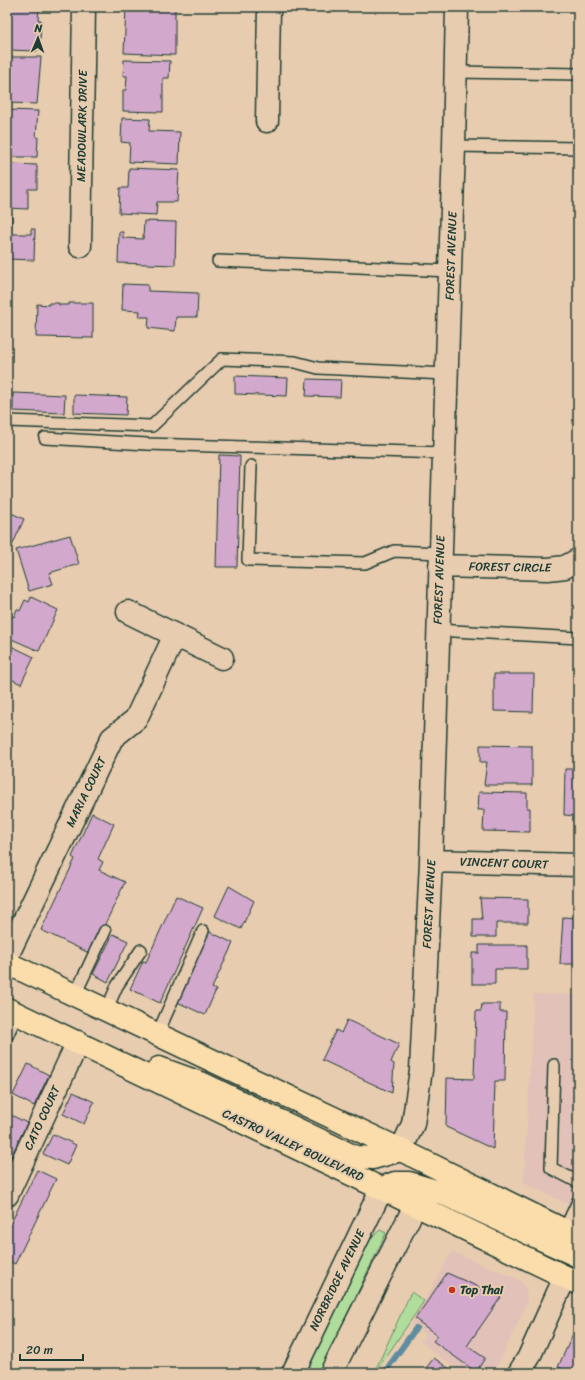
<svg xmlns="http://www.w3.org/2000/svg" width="585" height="1380" font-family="Sriracha,sans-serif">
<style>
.built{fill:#e1c1b8}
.green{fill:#b0dd9c;stroke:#688d68}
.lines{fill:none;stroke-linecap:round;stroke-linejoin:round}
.stream{stroke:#5f8ca0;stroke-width:6}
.building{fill:#d2a8cd;stroke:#1f3d34}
.service-casing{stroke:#1f3d34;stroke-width:14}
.minor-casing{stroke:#1f3d34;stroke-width:25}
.tertiary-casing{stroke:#1f3d34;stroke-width:25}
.primary-casing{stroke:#1f3d34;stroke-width:25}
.service{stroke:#e7ccaf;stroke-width:11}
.minor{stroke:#e7ccaf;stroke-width:22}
.tertiary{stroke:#e7ccaf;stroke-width:22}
.primary{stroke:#fbddab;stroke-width:22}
.poi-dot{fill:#c8321e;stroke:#e7ccaf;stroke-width:1.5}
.labels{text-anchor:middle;stroke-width:4;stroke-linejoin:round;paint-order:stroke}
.street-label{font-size:12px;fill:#1f3d34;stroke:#e7ccaf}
.poi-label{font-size:12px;font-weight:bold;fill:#1f3d34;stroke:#e7ccaf;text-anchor:start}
</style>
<rect width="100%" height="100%" fill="#e7ccaf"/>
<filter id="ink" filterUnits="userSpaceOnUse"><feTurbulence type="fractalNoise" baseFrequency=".025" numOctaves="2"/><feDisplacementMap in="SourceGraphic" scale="8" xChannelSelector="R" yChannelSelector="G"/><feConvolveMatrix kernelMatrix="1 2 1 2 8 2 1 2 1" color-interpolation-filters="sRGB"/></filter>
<g filter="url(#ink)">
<path class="built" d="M 534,994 L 578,995 L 578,1209 L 524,1183 Z
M 452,1252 L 520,1280 L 526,1289 L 527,1302 L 494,1373 L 462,1373 L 420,1341 L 426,1335 L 411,1324 Z"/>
<path class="green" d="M 380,1230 L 386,1233 L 319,1373 L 300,1373 L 365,1243 Z
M 411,1292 L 424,1301 L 375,1373 L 362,1373 L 368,1368 L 375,1371 Z"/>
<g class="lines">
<path class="stream" d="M 384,1373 L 416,1328"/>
</g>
<path class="building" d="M 17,7 L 39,8 L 38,20 L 41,20 L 40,42 L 37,42 L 37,51 L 7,50 L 7,8 Z
M 126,7 L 175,7 L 175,55 L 124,53 Z
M 7,57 L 41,57 L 37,104 L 7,103 Z
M 124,60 L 170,61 L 169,78 L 163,78 L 163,112 L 123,111 L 123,90 L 126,90 L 127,76 L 123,76 Z
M 7,110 L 38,111 L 36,137 L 38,137 L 37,157 L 7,157 Z
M 122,118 L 150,119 L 149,131 L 180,132 L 179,164 L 129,162 L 130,143 L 121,142 Z
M 10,164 L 37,165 L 37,189 L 28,189 L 28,209 L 7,208 L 7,176 L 10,176 Z
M 129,168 L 179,170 L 177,202 L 157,202 L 156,215 L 119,213 L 120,188 L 128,188 Z
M 7,216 L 12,216 L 11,234 L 31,234 L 31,229 L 35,229 L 34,260 L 7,259 Z
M 144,221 L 176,222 L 175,265 L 118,263 L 119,232 L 123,232 L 123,238 L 143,239 Z
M 123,284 L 148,285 L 148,291 L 198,293 L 197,317 L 176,317 L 175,331 L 148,328 L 149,317 L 139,317 L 140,311 L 122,310 Z
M 49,303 L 59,303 L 59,305 L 69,305 L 69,303 L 93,303 L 93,338 L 36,337 L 37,304 L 49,305 Z
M 235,376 L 288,378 L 287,396 L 235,394 Z
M 307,379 L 341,380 L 340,397 L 306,396 Z
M 13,393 L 65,395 L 64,413 L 13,411 Z
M 74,395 L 127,397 L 126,415 L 74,413 Z
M 219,455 L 240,456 L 237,567 L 216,567 Z
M 7,511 L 24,519 L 12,546 L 7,544 Z
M 70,535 L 79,564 L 49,573 L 53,584 L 29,591 L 16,550 Z
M 31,597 L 58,610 L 39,651 L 7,637 L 7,620 L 10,615 L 14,617 L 17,609 L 20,611 L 25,600 L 29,602 Z
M 7,644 L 34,657 L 21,684 L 7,677 Z
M 494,674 L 534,674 L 533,712 L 494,711 Z
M 480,745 L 532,746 L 532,785 L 484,785 L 487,762 L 480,762 Z
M 565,769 L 578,769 L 578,816 L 564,815 Z
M 479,792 L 527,793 L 527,808 L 530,808 L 530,832 L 483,831 L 484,810 L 478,810 Z
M 92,813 L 114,824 L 98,859 L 103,862 L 99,870 L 125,882 L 91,954 L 41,930 L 75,859 L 72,857 Z
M 229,886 L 254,901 L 241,929 L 215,916 Z
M 176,896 L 203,908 L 160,1003 L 130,989 L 143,961 L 146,962 Z
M 480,898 L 528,899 L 528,923 L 496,923 L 496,937 L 473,937 L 473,919 L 482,919 Z
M 563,917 L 578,918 L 578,964 L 560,964 Z
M 208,931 L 233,943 L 212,988 L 216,990 L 205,1015 L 175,1001 Z
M 113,934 L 128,941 L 108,982 L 93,974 Z
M 479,945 L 527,945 L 527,969 L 495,969 L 495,984 L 472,984 L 472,953 L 479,953 Z
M 482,1004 L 500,1004 L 500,1012 L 506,1012 L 505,1081 L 495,1081 L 493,1149 L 446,1127 L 447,1078 L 474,1079 L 476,1011 L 481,1011 Z
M 347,1020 L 399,1044 L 391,1062 L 394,1064 L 392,1093 L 322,1060 L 336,1030 L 341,1033 Z
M 28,1064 L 49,1075 L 34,1106 L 13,1095 Z
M 73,1092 L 94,1102 L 84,1124 L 63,1114 Z
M 7,1113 L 27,1123 L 7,1165 Z
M 53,1134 L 76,1145 L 67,1165 L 43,1154 Z
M 37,1170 L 56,1179 L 15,1264 L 7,1260 L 7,1231 Z
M 447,1273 L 501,1297 L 467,1346 L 485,1358 L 476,1372 L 433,1341 L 438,1336 L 415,1319 Z
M 573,1334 L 578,1336 L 578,1373 L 571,1373 L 558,1367 Z
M 434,1358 L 455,1373 L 422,1373 Z"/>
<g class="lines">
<g class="service-casing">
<path id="service" d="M 456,72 L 578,74
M 454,146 L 578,148
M 218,261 L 450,271
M 7,421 L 152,426 L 222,359 L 295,362 L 318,368 L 446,374
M 45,438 L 147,444 L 444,453
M 251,466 L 248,560 L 365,563 L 394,551 L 441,553
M 437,630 L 578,638
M 75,995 L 105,931
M 106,1011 L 117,986 L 141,950
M 157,1035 L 203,931
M 7,1036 L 17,1014
M 554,1065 L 551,1168 L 578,1182
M 564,1231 L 578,1201"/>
</g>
<g class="minor-casing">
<path id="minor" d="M 267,121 L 269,7
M 80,246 L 84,7
M 440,566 L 548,569 L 565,567 L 578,560
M 128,612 L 222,658
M 431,861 L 578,865
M 7,956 L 112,738 L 136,719 L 175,635
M 401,1150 L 413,1124 L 421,1070 L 431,861 L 454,146 L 457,7
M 7,1195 L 78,1042
M 519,1373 L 529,1357 L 565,1277"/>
</g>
<g class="tertiary-casing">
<path id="tertiary" d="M 293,1373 L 382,1188
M 331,1373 L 416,1204"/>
</g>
<g class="primary-casing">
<path id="primary" d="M 7,963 L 401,1150 L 578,1237
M 7,1009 L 578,1283
M 159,1068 L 203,1084 L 355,1157 L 373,1158 L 401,1150
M 382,1188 L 395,1183 L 409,1183 L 442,1193 L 578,1256"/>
</g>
<use href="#service" class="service"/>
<use href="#minor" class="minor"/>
<use href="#tertiary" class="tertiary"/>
<use href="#primary" class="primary"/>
</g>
</g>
<circle class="poi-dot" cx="452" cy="1290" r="4"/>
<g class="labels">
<g class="street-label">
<text transform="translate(82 126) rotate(-89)" y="4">MEADOWLARK DRIVE</text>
<text transform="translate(451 256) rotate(-88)" y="4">FOREST AVENUE</text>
<text transform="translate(510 567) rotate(1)" y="4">FOREST CIRCLE</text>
<text transform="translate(439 580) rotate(-88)" y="4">FOREST AVENUE</text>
<text transform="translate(86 792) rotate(-64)" y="4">MARIA COURT</text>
<text transform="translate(504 863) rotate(2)" y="4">VINCENT COURT</text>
<text transform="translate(429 904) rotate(-87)" y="4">FOREST AVENUE</text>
<text transform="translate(42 1118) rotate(-65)" y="4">CATO COURT</text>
<text transform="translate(293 1145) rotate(25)" y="4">CASTRO VALLEY BOULEVARD</text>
<text transform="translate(337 1280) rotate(-64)" y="4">NORBRIDGE AVENUE</text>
</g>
<g class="poi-label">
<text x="460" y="1294">Top Thai</text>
</g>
</g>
<rect width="585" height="1380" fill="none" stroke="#e7ccaf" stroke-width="24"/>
<rect x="12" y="12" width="561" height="1356" fill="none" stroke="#1f3d34" stroke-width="1.5" filter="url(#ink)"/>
<g transform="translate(38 38) rotate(2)" stroke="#e7ccaf" stroke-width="3" paint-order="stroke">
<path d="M0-3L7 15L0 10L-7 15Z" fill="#1f3d34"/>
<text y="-6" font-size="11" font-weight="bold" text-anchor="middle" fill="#1f3d34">N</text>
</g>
<path d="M20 1354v6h63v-6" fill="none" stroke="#1f3d34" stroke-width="2"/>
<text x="26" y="1354" font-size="12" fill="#1f3d34" stroke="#e7ccaf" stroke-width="3" paint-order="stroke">20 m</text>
</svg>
